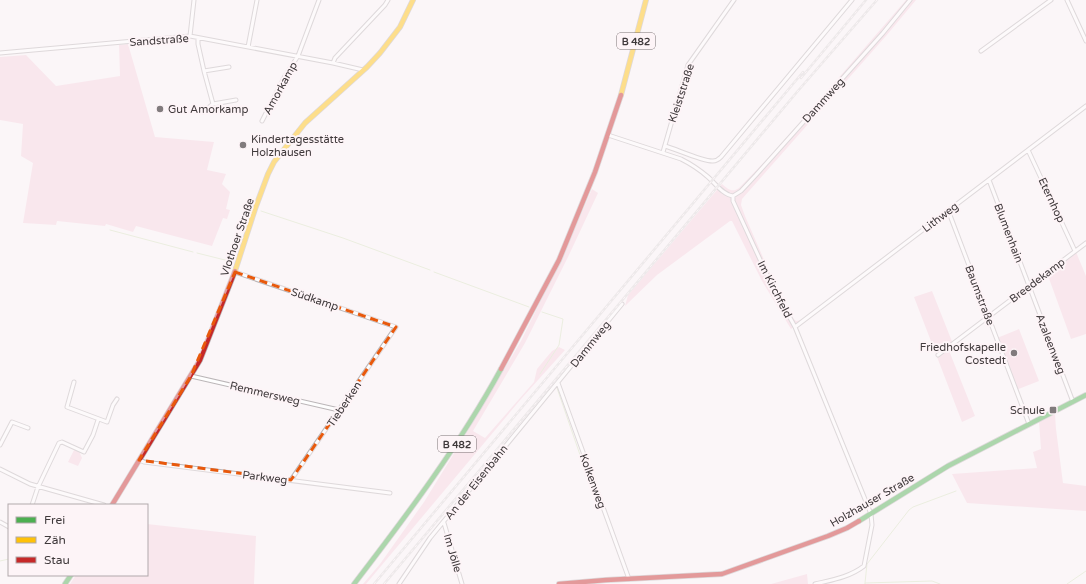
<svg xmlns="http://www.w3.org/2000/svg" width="1086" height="584" font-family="'Varela Round',sans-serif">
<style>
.green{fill:#f6d6e1}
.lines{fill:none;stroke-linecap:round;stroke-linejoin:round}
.stream{stroke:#d7e4c3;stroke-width:1}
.street-casing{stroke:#bbb6b8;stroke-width:5}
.fast-casing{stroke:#bbb6b8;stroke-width:6}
.slow-casing{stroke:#bbb6b8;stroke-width:6}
.jam-casing{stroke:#bbb6b8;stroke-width:6}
.street{stroke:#fefefe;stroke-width:3}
.fast{stroke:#4caf50;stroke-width:4.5}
.slow{stroke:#ffc107;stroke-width:4.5}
.jam{stroke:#c62828;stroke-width:4.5}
.rail-casing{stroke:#dcdada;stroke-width:2.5}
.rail{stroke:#fdf4f7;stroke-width:1;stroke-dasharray:3;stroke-linecap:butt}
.marked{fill:none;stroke:#e8590c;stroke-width:3;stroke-dasharray:8 5;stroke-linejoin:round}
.poi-dot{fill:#817b7d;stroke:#fdf4f7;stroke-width:1.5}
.labels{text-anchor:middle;stroke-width:4;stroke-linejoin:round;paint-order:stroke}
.shield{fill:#fdf4f7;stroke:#787173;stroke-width:1}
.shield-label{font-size:10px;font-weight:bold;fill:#3f393b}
.street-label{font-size:11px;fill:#3f393b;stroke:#fdf4f7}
.poi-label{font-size:11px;fill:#3f393b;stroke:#fdf4f7;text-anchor:start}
</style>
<rect width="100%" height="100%" fill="#fbf6f8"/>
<path class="green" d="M 906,0 L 916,0 L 886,36 L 742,199 L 741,205 L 745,216 L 772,278 L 793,318 L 796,321 L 802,320 L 791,329 L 762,281 L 732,221 L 730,221 L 657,275 L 625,306 L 628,295 L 722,184 C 728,189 732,193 739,188 L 777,149 Z
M 128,44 L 155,137 L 214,142 L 207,170 L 226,174 L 222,184 L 230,192 L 226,209 L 230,210 L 227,219 L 223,218 L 212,246 L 136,226 L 133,232 L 106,224 L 105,226 L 57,221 L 56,225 L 23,223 L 33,163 L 21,156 L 23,124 L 0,120 L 0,57 L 26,55 L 56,86 L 120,76 L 119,45 Z
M 592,189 L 598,193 L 568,257 L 525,343 L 473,431 L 485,438 L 534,382 L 537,369 L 546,358 L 552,351 L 559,347 L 565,350 L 521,399 L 366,584 L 363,584 L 380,564 L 424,502 L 469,429 L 521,341 L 563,255 Z
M 1076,252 L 1086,276 L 1086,334 L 1071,339 L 1047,273 Z
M 932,291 L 953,344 L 948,348 L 975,416 L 962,422 L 914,297 Z
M 1019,329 L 1039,381 L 1016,390 L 997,338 Z
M 1055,414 L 1056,429 L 1063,483 L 1086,486 L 1086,511 L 967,503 L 952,474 L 1037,468 L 1033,452 L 1041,449 L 1039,422 Z
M 74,450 L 79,451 L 82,458 L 78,466 L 68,462 Z
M 147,524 L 256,536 L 254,584 L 70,584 L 76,575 L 147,575 Z
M 807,574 L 808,584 L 771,584 Z"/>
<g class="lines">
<path class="stream" d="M 261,211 L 343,238 L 430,270
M 110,230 L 193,252
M 197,253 L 233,262
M 434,272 L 529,307
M 540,374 L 559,345 L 563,319 L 542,312
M 557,388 L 588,478
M 0,561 L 9,559
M 865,583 L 867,564 L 909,510 L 913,507 L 956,491
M 865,584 L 865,583 L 932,581 L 940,584
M 1067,584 L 1086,571"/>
<g class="street-casing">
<path id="street" d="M 1067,0 L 1086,41
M 190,36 L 194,0
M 198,38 L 198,44 L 204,71 L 229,67
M 248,47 L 257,0
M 981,51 L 1051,0
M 0,53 L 190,36 L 333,63 L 363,70
M 333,63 L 335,58 L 385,5 L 388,0
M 204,71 L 213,104 L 236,100
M 203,112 L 213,104
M 262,121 L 285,76 L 298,56 L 319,0
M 608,135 L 681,159 C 691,164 700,170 708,177 C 715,183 723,195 733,196
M 665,146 C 676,149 704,162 713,161 C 716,161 719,159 721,157 L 852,0
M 1028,150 L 1075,251
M 663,152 L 688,65 L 734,0
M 989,180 L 1073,402
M 733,196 L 733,201 L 769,279 L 795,327 L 871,514 L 872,525 L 864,566 C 850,577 832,580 815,584
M 733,196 L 741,191 L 756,175 L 883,33 L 910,0
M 948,210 L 1029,424
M 235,272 L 396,327 L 291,480
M 795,327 L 1086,106
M 938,355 L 1086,243
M 191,376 L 339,410
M 74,382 L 67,407 L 107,422 L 113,405 L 117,399
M 558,383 L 629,579
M 0,445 L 12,422 L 28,428
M 139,460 L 144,462 L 390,493
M 0,469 L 30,484 L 104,505
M 32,505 L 38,487 L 59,443 L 62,442 L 84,452 L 93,435 L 98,420
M 0,522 L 9,527
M 444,523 L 462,584
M 399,584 L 430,538 L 622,304"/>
</g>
<g class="fast-casing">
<path id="fast" d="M 859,521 L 948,466 L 1086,395
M 65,584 L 71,575
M 354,584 C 407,515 459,446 501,369"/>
</g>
<g class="slow-casing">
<path id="slow" d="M 621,95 L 646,0
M 235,271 L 255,209 L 268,174 L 274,162 L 305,123 L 367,67 L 380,53 L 400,27 L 413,0"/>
</g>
<g class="jam-casing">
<path id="jam" d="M 501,369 L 559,260 L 595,172 L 621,95
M 112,505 L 200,360 L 235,271
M 559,584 L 606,580 L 722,574 L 828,536 L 847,528 L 859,521"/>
</g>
<use href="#street" class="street"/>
<use href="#fast" class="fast"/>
<use href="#slow" class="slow"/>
<use href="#jam" class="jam"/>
<g class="rail-casing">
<path id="rail" d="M 801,78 L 866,0
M 374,584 L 803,72
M 384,584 L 797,92 L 877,0"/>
</g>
<use href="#rail" class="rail"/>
</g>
<path d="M0 0H1086V584H0ZM 235,272 L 396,327 L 291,480 L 139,460 L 191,376 Z" fill="#fbf6f8" fill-opacity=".55" fill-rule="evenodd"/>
<path class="marked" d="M 235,272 L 396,327 L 291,480 L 139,460 L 191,376 Z"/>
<g class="poi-dot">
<circle cx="160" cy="109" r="4"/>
<circle cx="243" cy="145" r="4"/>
<circle cx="1014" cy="353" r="4"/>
<rect x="1049" y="406" width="8" height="8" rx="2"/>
</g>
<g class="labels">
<g class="shield">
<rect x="617" y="33" width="38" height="16" rx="3"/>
<rect x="438" y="436" width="38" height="16" rx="3"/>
</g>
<g class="shield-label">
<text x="636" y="45">B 482</text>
<text x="457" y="448">B 482</text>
</g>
<g class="street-label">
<text transform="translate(159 40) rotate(-4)" y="4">Sandstraße</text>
<text transform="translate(280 88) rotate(-61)" y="4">Amorkamp</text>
<text transform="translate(681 93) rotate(-72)" y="4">Kleiststraße</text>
<text transform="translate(823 100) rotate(-48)" y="4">Dammweg</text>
<text transform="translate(1052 200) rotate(65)" y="4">Eternhop</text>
<text transform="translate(940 217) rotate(-37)" y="4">Lithweg</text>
<text transform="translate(1009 233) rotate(69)" y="4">Blumenhain</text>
<text transform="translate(237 237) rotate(-71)" y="4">Vlothoer Straße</text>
<text transform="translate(1037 280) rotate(-37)" y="4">Breedekamp</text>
<text transform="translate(775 289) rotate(63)" y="4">Im Kirchfeld</text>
<text transform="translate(980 295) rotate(69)" y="4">Baumstraße</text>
<text transform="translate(315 299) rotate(19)" y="4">Südkamp</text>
<text transform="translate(590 344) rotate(-51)" y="4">Dammweg</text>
<text transform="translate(1051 344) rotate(69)" y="4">Azaleenweg</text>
<text transform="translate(265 393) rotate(13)" y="4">Remmersweg</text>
<text transform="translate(344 404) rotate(-56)" y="4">Tieberken</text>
<text transform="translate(265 477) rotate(7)" y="4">Parkweg</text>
<text transform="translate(593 481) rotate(70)" y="4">Kolkenweg</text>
<text transform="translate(476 482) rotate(-51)" y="4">An der Eisenbahn</text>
<text transform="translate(872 500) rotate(-30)" y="4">Holzhauser Straße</text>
<text transform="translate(453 553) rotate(74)" y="4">Im Jölle</text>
</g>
<g class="poi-label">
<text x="168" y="113">Gut Amorkamp</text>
<text x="251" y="143">Kindertagesstätte<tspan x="251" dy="13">Holzhausen</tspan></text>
<text x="1006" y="351" text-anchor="end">Friedhofskapelle<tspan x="1006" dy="13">Costedt</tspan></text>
<text x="1045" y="414" text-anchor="end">Schule</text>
</g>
</g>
<rect x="8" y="504" width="140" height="72" fill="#fdf4f7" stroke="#b1a9ac"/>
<rect x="16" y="517" width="20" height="6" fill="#4caf50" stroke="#b1a9ac"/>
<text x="44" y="524" font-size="12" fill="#3f393b">Frei</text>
<rect x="16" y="537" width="20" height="6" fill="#ffc107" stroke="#b1a9ac"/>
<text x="44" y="544" font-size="12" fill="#3f393b">Zäh</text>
<rect x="16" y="557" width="20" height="6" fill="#c62828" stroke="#b1a9ac"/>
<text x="44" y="564" font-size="12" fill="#3f393b">Stau</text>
</svg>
